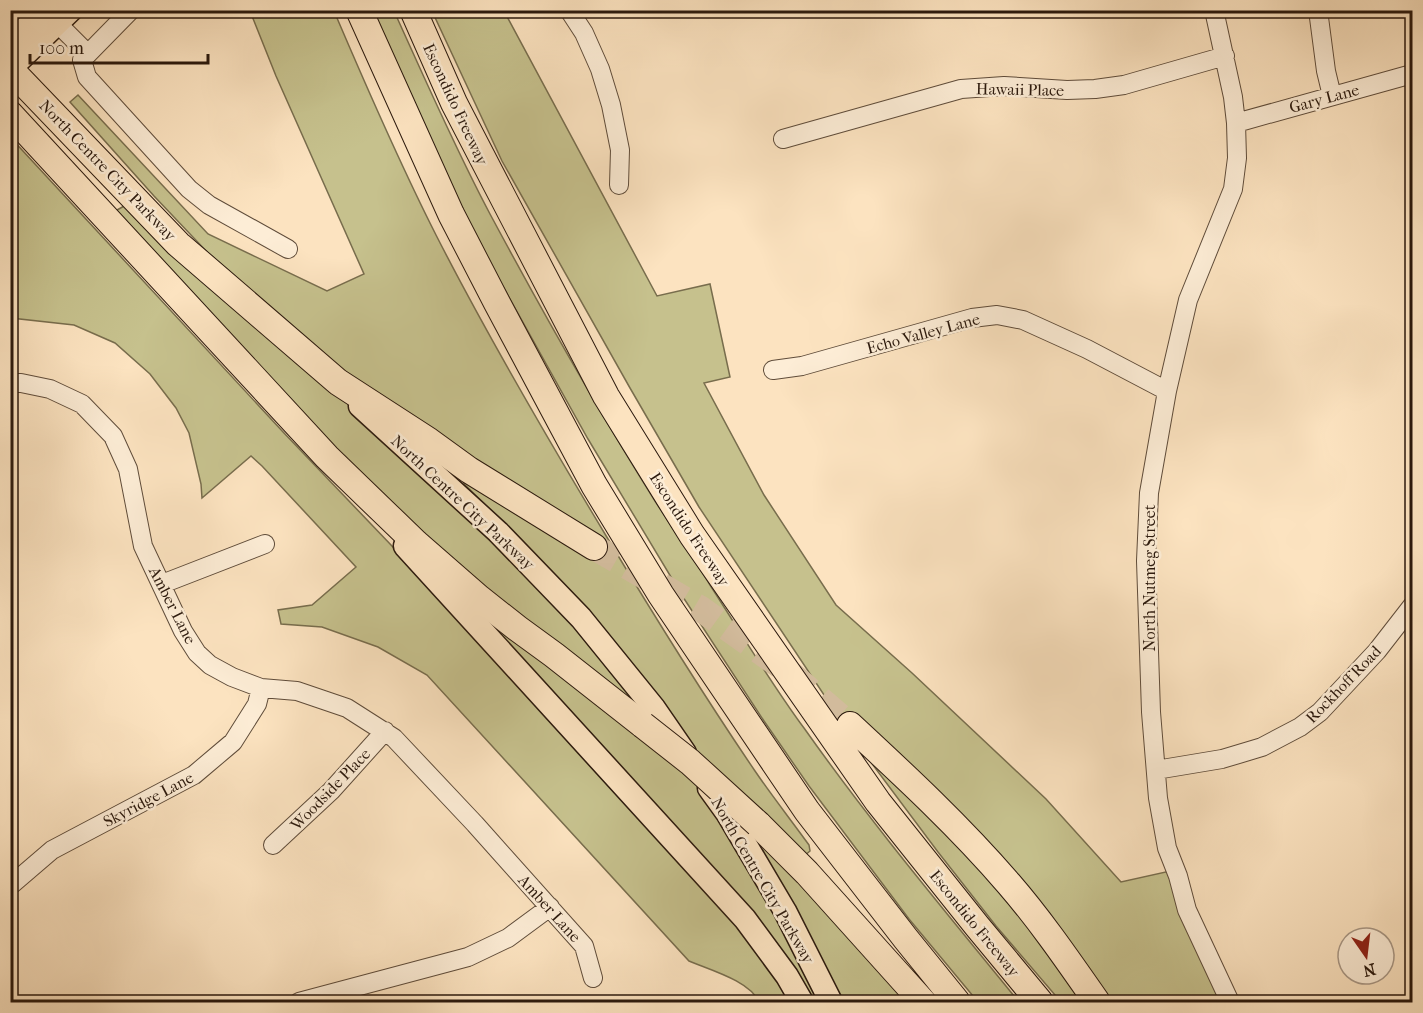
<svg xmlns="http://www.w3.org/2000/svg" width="1423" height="1013" font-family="'IM FELL French Canon',serif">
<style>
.green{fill:#c6c18d;stroke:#786d4d;stroke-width:1.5}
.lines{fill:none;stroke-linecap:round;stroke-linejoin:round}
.highway-tunnel{stroke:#d2bb9c;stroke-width:26;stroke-dasharray:26 13;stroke-linecap:butt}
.minor-casing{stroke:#5f4c3a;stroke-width:20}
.major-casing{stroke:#2b190d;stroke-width:25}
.highway-casing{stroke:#2b190d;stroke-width:28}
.minor{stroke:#fdedd6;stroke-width:18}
.major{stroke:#fce3c0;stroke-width:22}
.highway{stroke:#fce3c0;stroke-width:26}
.highway-bridge-casing{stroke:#2b190d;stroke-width:28;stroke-linecap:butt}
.highway-bridge{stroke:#fce3c0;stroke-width:26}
.labels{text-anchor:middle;stroke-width:5;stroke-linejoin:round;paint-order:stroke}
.street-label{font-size:16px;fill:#2b190d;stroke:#fdedd6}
</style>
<rect width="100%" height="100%" fill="#fce3c0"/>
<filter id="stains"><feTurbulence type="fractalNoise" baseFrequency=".00333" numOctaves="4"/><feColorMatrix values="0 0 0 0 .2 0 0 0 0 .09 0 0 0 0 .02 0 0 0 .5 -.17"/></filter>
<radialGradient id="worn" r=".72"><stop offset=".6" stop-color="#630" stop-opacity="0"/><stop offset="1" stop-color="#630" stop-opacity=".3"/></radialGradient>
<path class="green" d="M 250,11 L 334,11 C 366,86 399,162 436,235 C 488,337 546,436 605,534 C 653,614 702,693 755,771 C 772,796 791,820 809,845 L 810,851 L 804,856 L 913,1002 L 839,1002 L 774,880 L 496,515 L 464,484 L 464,480 L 382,401 L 325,356 L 209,254 L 154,196 L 70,102 L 78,95 L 208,234 L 327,291 L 364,274 L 276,76 Z
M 371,11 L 394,11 C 425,79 455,148 490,214 C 542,311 596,407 655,501 C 673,529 692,556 710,585 C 741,633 770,682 804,728 C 871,823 946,912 1019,1002 L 978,1002 L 909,919 L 809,786 L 764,721 L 683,597 L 588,439 L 491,265 L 447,178 Z
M 432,11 L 504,11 L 657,296 L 710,284 L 730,377 L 704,383 L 764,495 L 836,605 L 912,673 L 1046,799 L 1121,882 L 1170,871 L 1223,1002 L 1110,1002 L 1050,920 L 848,731 L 699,507 L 630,388 L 502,161 Z
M 10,137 L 284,433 L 413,568 L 730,913 L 793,1002 L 759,1002 C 750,981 710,970 689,961 L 427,675 L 378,647 L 322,627 L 281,624 L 278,610 L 312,605 L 356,567 L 262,466 L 251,456 L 202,498 L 201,484 L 189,433 L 176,408 L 150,374 L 115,343 L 74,325 L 11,318 Z
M 126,205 L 389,438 L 578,626 L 723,817 L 824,1002 L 811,1002 L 586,735 L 408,528 L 117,215 L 117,210 Z
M 855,741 L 964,842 L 1091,1002 L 1061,1002 L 996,926 L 938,852 Z"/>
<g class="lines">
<path class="highway-tunnel" d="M 594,547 L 701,609 L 786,670 L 850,725"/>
<g class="minor-casing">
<path id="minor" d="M 131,10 L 82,60 L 87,77 L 189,189 L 209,205 L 288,249
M 569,10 L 584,33 L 600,69 L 611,105 L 620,150 L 619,185
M 1214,10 L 1233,97 L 1236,123 L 1237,158 L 1233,189 L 1188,300 L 1167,391 L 1149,493 L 1146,561 L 1151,712 L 1158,798 L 1167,848 L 1178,876 L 1187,910 L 1230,1002
M 1318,10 L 1326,71 L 1332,96
M 58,24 L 88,54
M 1236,123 L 1412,74
M 783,139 L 961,89 L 1004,86 L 1067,90 L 1095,89 L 1124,85 L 1225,56
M 773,370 L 802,366 L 972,318 L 997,315 L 1023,320 L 1087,349 L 1167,391
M 10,383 L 21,383 L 50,389 L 82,404 L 113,436 L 128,469 L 143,546 L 183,631 L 197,653 L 210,665 L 232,677 L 261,688 L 297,691 L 347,708 L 394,738 L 475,824 L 584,946 L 593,978
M 162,584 L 265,544
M 1156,770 L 1222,759 L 1262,747 L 1300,727 L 1320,712 L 1377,651 L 1412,606
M 273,845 L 331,791 L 385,731
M 10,886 L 52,850 L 194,775 L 233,742 L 257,704 L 261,688
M 299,1002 L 468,957 L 508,938 L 550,907"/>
</g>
<g class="major-casing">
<path id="major" d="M 10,43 L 44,10
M 10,69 L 71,10
M 360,406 L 498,532 L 581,618 L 654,708 L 685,753
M 405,546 L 745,919 L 787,976 L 802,1002
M 709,788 L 727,813 L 785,911 L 831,1002"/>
</g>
<g class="highway-casing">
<path id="highway" d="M 359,10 L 451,214 L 497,303 L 594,485 L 661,595 L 807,811 L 906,939 L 957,1002
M 413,10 L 454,103 L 606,396 L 692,535 L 878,802 L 977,926 L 1040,1002
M 10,69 L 178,244 L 338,382 L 429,441 L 469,470 L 594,547
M 10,114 L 327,457 L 388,516 L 416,543 L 479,598 L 517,628 L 554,655 L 643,725
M 850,725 C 905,776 960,827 1009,884 C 1041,921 1069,962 1097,1002
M 758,824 L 807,873 L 923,1002"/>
</g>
<use href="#minor" class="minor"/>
<use href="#major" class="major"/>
<use href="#highway" class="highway"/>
<g class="highway-bridge-casing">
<path id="highway-bridge" d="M 643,725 L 690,762 L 758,824"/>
</g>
<use href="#highway-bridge" class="highway-bridge"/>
</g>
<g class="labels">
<g class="street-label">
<text transform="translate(1020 89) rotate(1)" y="6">Hawaii Place</text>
<text transform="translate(1324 98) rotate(-15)" y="6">Gary Lane</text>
<text transform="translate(456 104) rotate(65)" y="6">Escondido Freeway</text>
<text transform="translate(108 170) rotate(46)" y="6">North Centre City Parkway</text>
<text transform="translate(923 333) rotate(-15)" y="6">Echo Valley Lane</text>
<text transform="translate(463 502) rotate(43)" y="6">North Centre City Parkway</text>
<text transform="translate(690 529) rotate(57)" y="6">Escondido Freeway</text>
<text transform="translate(1149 578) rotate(-90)" y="6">North Nutmeg Street</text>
<text transform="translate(173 605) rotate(63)" y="6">Amber Lane</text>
<text transform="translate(1343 684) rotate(-46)" y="6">Rockhoff Road</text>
<text transform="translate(330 789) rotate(-46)" y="6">Woodside Place</text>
<text transform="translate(148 799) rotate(-28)" y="6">Skyridge Lane</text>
<text transform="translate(763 880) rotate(60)" y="6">North Centre City Parkway</text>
<text transform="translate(550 908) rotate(48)" y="6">Amber Lane</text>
<text transform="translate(975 923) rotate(51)" y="6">Escondido Freeway</text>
</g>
</g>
<rect width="1423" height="1013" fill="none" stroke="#fce3c0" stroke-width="36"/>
<rect x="12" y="12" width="1399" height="989" fill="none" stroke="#2b190d" stroke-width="3"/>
<rect x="18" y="18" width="1387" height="977" fill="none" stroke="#2b190d" stroke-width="1.5"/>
<g transform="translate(1366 956) rotate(166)"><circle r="28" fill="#fdedd6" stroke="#a99886" stroke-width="1.5"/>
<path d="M0-4.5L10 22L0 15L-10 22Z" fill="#8f2418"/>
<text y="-9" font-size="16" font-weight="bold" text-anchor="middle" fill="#2b190d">N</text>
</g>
<path d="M30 54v9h178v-9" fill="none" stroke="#2b190d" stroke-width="3"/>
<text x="39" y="54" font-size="18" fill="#2b190d" stroke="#fdedd6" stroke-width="4.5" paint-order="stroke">100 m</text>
<rect width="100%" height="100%" filter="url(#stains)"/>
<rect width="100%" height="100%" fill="url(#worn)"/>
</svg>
